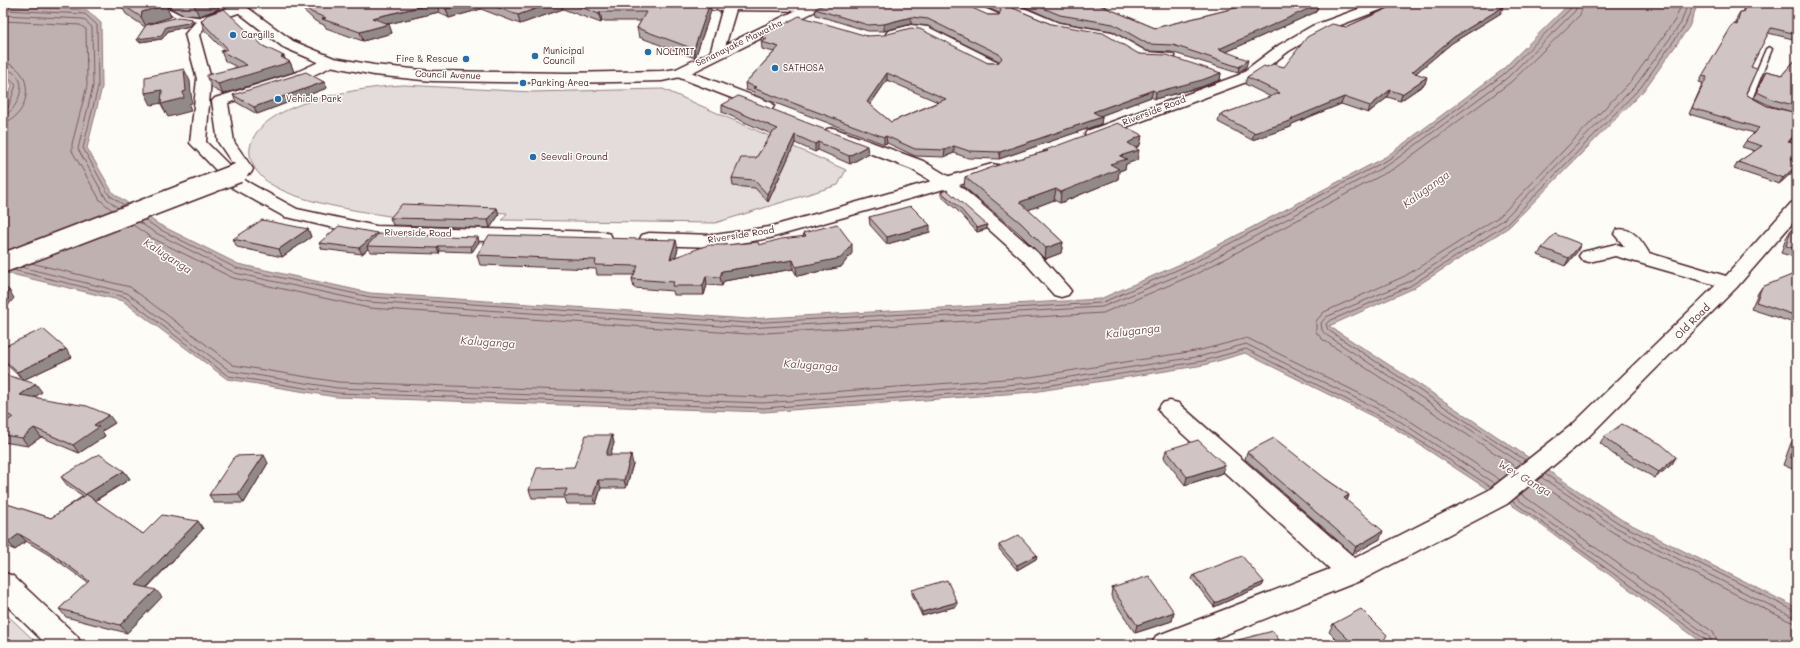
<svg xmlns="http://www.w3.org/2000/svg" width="1800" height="648" font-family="Mali,sans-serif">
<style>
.green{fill:#e3dcda;stroke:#967e82}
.water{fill:#c0b1b1;stroke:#91777b}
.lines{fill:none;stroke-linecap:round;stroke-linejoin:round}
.shore{stroke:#795961;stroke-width:1}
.service-casing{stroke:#4a1f2b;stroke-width:3}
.minor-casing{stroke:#4a1f2b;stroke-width:3}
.tertiary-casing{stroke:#4a1f2b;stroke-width:3}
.primary-casing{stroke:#4a1f2b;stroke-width:3}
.service{fill:#fdfcf7;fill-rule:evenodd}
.minor{fill:#fdfcf7;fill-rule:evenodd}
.tertiary{fill:#fdfcf7;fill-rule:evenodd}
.primary{fill:#fdfcf7;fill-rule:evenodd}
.minor-bridge-casing{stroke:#4a1f2b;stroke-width:22;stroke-linecap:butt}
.minor-bridge{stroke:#fdfcf7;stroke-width:19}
.wall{fill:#b3a9a9;stroke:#4a1f2b;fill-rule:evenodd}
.shaded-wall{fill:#928a89;stroke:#4a1f2b}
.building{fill:#d0c5c4;stroke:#4a1f2b;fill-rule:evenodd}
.poi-dot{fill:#1f6fb2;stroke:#fdfcf7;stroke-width:1.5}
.labels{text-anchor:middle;stroke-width:3;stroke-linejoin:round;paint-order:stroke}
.far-poi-label{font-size:9px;fill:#4a1f2b;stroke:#fdfcf7;text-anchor:start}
.far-street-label{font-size:9px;fill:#4a1f2b;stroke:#fdfcf7}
.street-label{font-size:10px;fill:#4a1f2b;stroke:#fdfcf7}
.water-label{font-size:11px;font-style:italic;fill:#73525a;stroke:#fdfcf7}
</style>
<rect width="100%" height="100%" fill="#fdfcf7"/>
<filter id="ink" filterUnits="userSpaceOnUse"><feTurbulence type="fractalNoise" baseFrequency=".025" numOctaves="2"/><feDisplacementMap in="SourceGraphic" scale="8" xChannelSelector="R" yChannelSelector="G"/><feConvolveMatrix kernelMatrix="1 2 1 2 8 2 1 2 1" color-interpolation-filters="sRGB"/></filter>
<g filter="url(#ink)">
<path class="green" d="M 404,85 L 532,92 L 663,89 L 846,170 L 838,185 L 715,223 L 502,220 L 507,213 L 403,208 L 395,217 C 359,211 299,203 269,183 C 258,175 248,162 250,148 C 257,101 365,87 404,85 Z
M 3,611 L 39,645 L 3,645 Z"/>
<path class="water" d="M 1570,3 L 1698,3 L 1689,27 L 1644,90 L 1509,227 L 1412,289 L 1329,326 L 1417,383 L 1622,520 L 1797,608 L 1797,645 L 1707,645 L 1703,643 L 1533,519 L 1388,424 L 1245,353 L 1204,365 L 1033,392 L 764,412 L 336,397 L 227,379 L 123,301 L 3,272 L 3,113 L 12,85 L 3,76 L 3,6 L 87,10 L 101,23 L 102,87 L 87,148 L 113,193 L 158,224 L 238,264 L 370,293 L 748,319 L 1100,299 L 1192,259 L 1387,156 L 1501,71 Z"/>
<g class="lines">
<path class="shore" d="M 3,10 L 85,14 L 97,25 L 98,87 L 83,148 L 109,195 L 124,205
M 3,15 L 83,19 L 92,27 L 93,86 L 78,149 L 105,197 L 118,208
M 3,21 L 80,25 L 86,29 L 87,86 L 72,144 L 72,151 L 100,200 L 112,210
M 3,62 C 40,70 28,120 3,122
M 3,68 C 10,70 18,74 20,81 C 24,92 14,113 3,116
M 3,73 L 16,85 L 8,108 L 3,111
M 145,220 L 157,228 L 236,268 L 370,297 L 748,323 L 1101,303 L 1193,263 L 1389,159 L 1504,74 L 1571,8 L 1573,3
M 139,222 L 154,232 L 235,273 L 369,302 L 748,328 L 1102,307 L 1196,268 L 1391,163 L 1507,78 L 1575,11 L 1578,3
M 133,225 L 152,238 L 233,278 L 369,308 L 748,334 L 1103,313 L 1198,273 L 1395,168 L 1511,82 L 1580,15 L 1584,3
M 31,263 L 130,287 L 233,365 L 338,382 L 763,397 L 1031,377 L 1201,350 L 1247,338 L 1395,411 L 1500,480
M 21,267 L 127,293 L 230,371 L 337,388 L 763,403 L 1032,383 L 1202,356 L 1246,344 L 1392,416 L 1495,484
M 13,270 L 125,297 L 228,376 L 337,393 L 764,408 L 1032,388 L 1203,361 L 1246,349 L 1389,421 L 1491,487
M 1525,460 L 1328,330 L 1326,324 L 1329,321 L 1410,286 L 1507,224 L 1641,87 L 1685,25 L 1694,3
M 1521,463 L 1325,334 L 1322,330 L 1321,323 L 1326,317 L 1408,282 L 1503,220 L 1637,84 L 1681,23 L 1688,3
M 1516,467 L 1322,339 L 1316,332 L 1316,321 L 1324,312 L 1405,276 L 1500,216 L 1632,80 L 1675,20 L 1682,3
M 1545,474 L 1620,524 L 1797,612
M 1541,477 L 1617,528 L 1791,616 L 1797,617
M 1536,481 L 1614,533 L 1789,621 L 1797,623
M 1521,494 L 1713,632 L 1719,645
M 1516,498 L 1709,636 L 1713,645
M 1512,501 L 1706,640 L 1708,645"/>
<g class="service-casing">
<path id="service" d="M 150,3 L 158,3 L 181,15 L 205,18 L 208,20 L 205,22 L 178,18 Z
M 1769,47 L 1772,49 L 1752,99 L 1759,103 L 1752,105 L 1744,100 L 1766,49 Z"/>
</g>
<g class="minor-casing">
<path id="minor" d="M 726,3 L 812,3 L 816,4 L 818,7 L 816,10 L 812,11 L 730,10 L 726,9 L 724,6 Z
M 956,3 L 972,3 L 998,14 L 999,17 L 998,20 L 988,20 L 958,6 Z
M 997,3 L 1012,3 L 1059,23 L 1112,32 L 1147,52 L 1173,54 L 1175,57 L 1173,60 L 1168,61 L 1139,59 L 1103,38 L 1051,29 L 999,7 Z
M 1375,3 L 1393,3 L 1391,6 L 1322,32 L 1289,51 L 1249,81 L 1099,137 L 1093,139 L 1087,137 L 1085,134 L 1087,131 L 1239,75 L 1279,45 L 1312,26 Z
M 240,4 L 244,5 L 246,8 L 244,11 L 210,23 L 199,35 L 211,79 L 206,142 L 233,169 L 235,167 L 218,142 L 212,101 L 215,98 L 297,72 L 325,59 L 335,59 L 337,62 L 335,65 L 307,78 L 228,103 L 234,142 L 253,169 L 251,173 L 242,177 L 246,181 L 297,209 L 376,226 L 603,232 L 610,234 L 612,238 L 610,242 L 603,244 L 376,238 L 291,218 L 285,217 L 234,189 L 190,143 L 197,79 L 185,34 L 200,17 Z
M 911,25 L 928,27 L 998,62 L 1000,65 L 998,68 L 988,68 L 920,34 C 909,33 898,39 888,37 L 886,34 L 888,31 Z
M 992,164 L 998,165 L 1000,169 L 998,173 L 959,185 L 1037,252 L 1068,287 L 1071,291 L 1068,295 L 1061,297 L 1054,295 L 1023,260 L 944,189 L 770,238 L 714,247 L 649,245 L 642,243 L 640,239 L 642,235 L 649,233 L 714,235 L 769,227 Z
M 1797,202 L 1797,218 L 1737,287 L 1589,436 L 1507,504 L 1362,580 L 1199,645 L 1151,645 L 1156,636 L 1330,569 L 1162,415 L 1158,409 L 1162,403 L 1170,401 L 1178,403 L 1355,558 L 1489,490 L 1573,424 L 1716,285 L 1615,256 L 1589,262 L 1582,260 L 1579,256 L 1582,252 L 1616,244 L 1625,247 L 1614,234 L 1616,230 C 1632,226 1642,241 1649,253 L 1726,276 L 1791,203 Z
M 3,572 L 13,576 L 77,636 L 82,645 L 47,645 L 3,602 Z"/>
</g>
<g class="tertiary-casing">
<path id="tertiary" d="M 677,3 L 738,3 L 722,57 L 717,58 L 712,57 L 710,54 L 722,10 L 681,10 L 676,9 L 674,6 Z
M 680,68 L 772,103 L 774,106 L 772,109 L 766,111 L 760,109 L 675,76 L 672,73 L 675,70 Z
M 833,128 L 923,161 L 953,179 L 956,183 L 953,187 L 947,188 L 941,187 L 911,169 L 827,137 L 825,133 L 827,129 Z"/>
</g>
<g class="primary-casing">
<path id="primary" d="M 226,3 L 241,3 L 293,41 L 334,58 L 374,65 L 432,71 L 567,73 L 662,71 L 676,69 L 811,3 L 828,3 L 826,6 L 685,76 L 662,81 L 567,83 L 432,81 L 374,75 L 325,65 L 283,47 Z"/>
</g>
<use href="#service" class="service"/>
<use href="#minor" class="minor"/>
<use href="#tertiary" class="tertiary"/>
<use href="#primary" class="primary"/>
<g class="minor-bridge-casing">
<path id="minor-bridge" d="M 3,263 L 238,173"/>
</g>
<use href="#minor-bridge" class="minor-bridge"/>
</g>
<path class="wall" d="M 120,3 L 164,4 L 163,3 L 217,3 L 219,9 L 199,16 L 181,14 L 164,4 L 166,5 L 171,17 L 148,24 L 147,25 L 193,22 L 190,26 L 168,31 L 162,39 L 139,42 L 137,39 L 145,27 L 126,14 Z
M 296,3 L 710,3 L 711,11 L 695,58 L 639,37 L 637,28 L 641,21 L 602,21 L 601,23 L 563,9 L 520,24 L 481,9 L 449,18 L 439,12 L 388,24 L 392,33 L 363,41 L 326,28 L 324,25 L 315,21 Z
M 976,3 L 1001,3 L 1051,24 L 1139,54 L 1221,73 L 1220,80 L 1201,87 L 1155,99 L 1151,97 L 1100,116 L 1102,117 L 1101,124 L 999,159 L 968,158 L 954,153 L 944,157 L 915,156 L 887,143 L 884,144 L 754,95 L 754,92 L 746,90 L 745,83 L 774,52 L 762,49 L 761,37 L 867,36 L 988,63 L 998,63 L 999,62 L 999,61 L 928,26 L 911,24 L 884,31 L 868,31 L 816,15 L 815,9 L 988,15 L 999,15 L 999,13 ZM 887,80 L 938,102 L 891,122 L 870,105 Z
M 1016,3 L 1114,3 L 1104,7 L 1155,28 L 1243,6 L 1228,3 L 1319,3 L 1316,12 L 1226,52 L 1246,67 L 1238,73 L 1171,52 L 1147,51 L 1112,31 L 1059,22 Z
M 1394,3 L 1488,3 L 1501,13 L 1452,43 L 1416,73 L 1425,84 L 1400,101 L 1388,97 L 1368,113 L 1341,104 L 1292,124 L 1291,127 L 1252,140 L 1218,122 L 1220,115 L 1271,97 L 1245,84 L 1247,77 L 1267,67 L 1284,67 L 1346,27 L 1392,6 Z
M 1746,3 L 1797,3 L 1797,40 L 1768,33 L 1751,67 L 1746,93 L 1747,95 L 1767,106 L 1792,112 L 1771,106 L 1754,98 L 1763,77 L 1766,71 L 1782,75 L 1797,58 L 1797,134 L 1790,142 L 1797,144 L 1797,154 L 1792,159 L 1796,169 L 1779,184 L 1734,169 L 1738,162 L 1755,151 L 1742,147 L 1746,141 L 1754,133 L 1689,114 L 1703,83 L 1699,82 L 1733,24 L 1736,24 L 1737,17 L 1740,12 L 1742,12 Z
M 201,21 L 263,46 L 290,62 L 294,72 L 223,94 L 212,88 L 207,78 L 237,67 L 225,61 L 221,51 L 224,50 L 205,31 Z
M 324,82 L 327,88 L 257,114 L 236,102 L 233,95 Z
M 722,105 L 868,154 L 850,164 L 818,150 L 815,152 L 795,143 L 768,202 L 755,188 L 733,186 L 732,178 L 756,158 L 771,134 L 722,112 Z
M 1142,135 L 1140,145 L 1136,148 L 1137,160 L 1126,164 L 1125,169 L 1119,171 L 1118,179 L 1060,203 L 1054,200 L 1028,210 L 1063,242 L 1061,253 L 1045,259 L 1020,234 L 964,187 L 965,177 L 1043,152 L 1043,151 Z
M 941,192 L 987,229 L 977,232 L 957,210 L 941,196 Z
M 497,208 L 499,215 L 490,228 L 393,225 L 390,218 Z
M 869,217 L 930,232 L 887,244 L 870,225 Z
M 308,229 L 311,237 L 282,257 L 237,247 L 233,239 Z
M 1791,230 L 1797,232 L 1797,258 L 1781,253 L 1786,238 Z
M 803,233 L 852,253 L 841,267 L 797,276 L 793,269 L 724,281 L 722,286 L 707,285 L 704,295 L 674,295 L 673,291 L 634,288 L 632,279 L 634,275 L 597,275 L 596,269 L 480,265 L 477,255 L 678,249 L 675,257 L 725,245 L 759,245 L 804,237 Z
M 377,235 L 479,242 L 472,252 L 440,251 L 439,254 L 370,252 L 368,249 L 362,254 L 322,249 L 319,243 Z
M 1542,248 L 1577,252 L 1565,266 L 1538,255 Z
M 1797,275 L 1797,324 L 1751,309 L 1758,293 L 1762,287 Z
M 3,347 L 72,357 L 23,380 L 3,361 Z
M 3,374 L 42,392 L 35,397 L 115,423 L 102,431 L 105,436 L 79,453 L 41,437 L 28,446 L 3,442 L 3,424 L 8,421 L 3,419 Z
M 612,435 L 614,443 L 610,455 L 633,464 L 626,488 L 601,488 L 596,504 L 567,504 L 565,498 L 532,498 L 529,490 L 574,467 Z
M 1797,435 L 1797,471 L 1783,465 L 1791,443 Z
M 1604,437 L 1676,457 L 1672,464 L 1655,478 L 1613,454 L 1600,443 Z
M 1166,450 L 1225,465 L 1223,473 L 1185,485 L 1164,458 Z
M 1247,452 L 1326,479 L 1349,495 L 1347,501 L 1380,539 L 1353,554 L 1245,459 Z
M 268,463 L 244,503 L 214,503 L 209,495 Z
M 124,471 L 130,479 L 95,501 L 143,534 L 198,521 L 203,529 L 147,588 L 162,597 L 127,633 L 66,617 L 59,609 L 88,583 L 54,558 L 26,541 L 15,550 L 3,545 L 3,503 L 51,518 L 83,496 L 67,485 L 61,477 Z
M 999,545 L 1037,555 L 1036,559 L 1017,570 L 999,549 Z
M 1194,575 L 1264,582 L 1262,586 L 1214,607 L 1192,579 Z
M 1112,588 L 1174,612 L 1172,621 L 1135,633 L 1111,596 Z
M 912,590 L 957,606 L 922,616 L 912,594 Z
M 1333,624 L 1382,645 L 1342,645 L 1329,632 Z
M 1238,640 L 1282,645 L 1236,645 Z"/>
<path class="shaded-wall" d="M 202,3 L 217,3 L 219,9 L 199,16 L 194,5 Z
M 437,3 L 439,12 L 375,27 L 372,18 Z
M 469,3 L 479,3 L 481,9 L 449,18 L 446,9 Z
M 552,3 L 562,3 L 563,9 L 520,24 L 518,15 Z
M 710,3 L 711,11 L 695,58 L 694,49 Z
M 1099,3 L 1114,3 L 1096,10 L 1097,4 Z
M 1318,3 L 1319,3 L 1316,12 L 1217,56 L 1219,49 Z
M 166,5 L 171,17 L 148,24 L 147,28 L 141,17 L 142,12 Z
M 1503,7 L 1501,13 L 1452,43 L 1409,79 L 1412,72 L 1454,37 Z
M 600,12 L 602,21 L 601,23 L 599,14 Z
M 911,17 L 911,24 L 884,31 L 884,24 Z
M 192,19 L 193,22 L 190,26 L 168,31 L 162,39 L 139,42 L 137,39 L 166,27 Z
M 389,24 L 392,33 L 363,41 L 360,32 Z
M 284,56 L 286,62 L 290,62 L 294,72 L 223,94 L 218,84 Z
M 1248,60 L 1246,67 L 1238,73 L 1239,67 Z
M 184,69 L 190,81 L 192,103 L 189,104 L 191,111 L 168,117 L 161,104 L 183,92 Z
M 887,73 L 887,80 L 867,109 L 867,102 Z
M 1221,73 L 1220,80 L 1201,87 L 1155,99 L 1156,92 Z
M 1427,77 L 1425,84 L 1400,101 L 1402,94 Z
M 324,82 L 327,88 L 257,114 L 254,107 Z
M 162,90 L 168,102 L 151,105 L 145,93 Z
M 1153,90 L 1151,97 L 1092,119 L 1093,112 Z
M 1390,90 L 1388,97 L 1368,113 L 1370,106 Z
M 1344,97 L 1341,104 L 1292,124 L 1291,127 L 1252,140 L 1254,133 Z
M 1102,117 L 1101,124 L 999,159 L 1000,152 Z
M 1797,132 L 1797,134 L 1784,148 L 1788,142 Z
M 795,135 L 795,143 L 768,202 L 767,194 Z
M 1142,135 L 1140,145 L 1126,153 L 1128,143 Z
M 886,136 L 887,143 L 884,144 L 884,137 Z
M 818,142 L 818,150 L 815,152 L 815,144 Z
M 867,146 L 868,154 L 850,164 L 849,156 Z
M 954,146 L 954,153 L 944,157 L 945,150 Z
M 1139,150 L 1137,160 L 1126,164 L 1125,169 L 1119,171 L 1118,179 L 1060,203 L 1061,192 L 1110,164 L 1120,156 Z
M 1797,152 L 1797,154 L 1787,165 L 1791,159 Z
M 1797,165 L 1797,167 L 1796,169 L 1779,184 L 1783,178 Z
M 1056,189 L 1054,200 L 1020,213 L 1020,202 Z
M 497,208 L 499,215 L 490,228 L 488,220 Z
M 930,225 L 930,232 L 887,244 L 887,237 Z
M 987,225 L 987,229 L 977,232 L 977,228 Z
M 308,229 L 311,237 L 282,257 L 279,249 Z
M 377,233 L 379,240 L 367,246 L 368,249 L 362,254 L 359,248 Z
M 478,237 L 479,242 L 472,252 L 471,246 Z
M 676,240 L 678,249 L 672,268 L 670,259 Z
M 1063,242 L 1061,253 L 1045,259 L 1046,248 Z
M 852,244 L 852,253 L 841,267 L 797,276 L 796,267 Z
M 1581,244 L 1577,252 L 1565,266 L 1569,258 Z
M 438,246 L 440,251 L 439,254 L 437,248 Z
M 793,260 L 793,269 L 724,281 L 722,286 L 720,277 L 722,271 Z
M 706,276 L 707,285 L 704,295 L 703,286 Z
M 9,290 L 14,298 L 3,312 L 3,298 Z
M 66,349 L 72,357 L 23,380 L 17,372 Z
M 36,384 L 42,392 L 26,403 L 20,395 Z
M 109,415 L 115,423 L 102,431 L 105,436 L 79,453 L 73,445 L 94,425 Z
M 34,428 L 41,437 L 28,446 L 22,438 Z
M 612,435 L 614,443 L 608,463 L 606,455 Z
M 264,455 L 268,463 L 244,503 L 238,494 Z
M 631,455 L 633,464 L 626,488 L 624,480 Z
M 1676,457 L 1672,464 L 1655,478 L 1659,472 Z
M 1225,465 L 1223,473 L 1185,485 L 1187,477 Z
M 124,471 L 130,479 L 92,502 L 86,494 Z
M 598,480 L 601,488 L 596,504 L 593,496 Z
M 1349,495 L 1346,502 L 1344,498 Z
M 198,521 L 203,529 L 142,592 L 136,585 Z
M 1383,531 L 1380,539 L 1353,554 L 1356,547 Z
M 19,534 L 26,541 L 15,550 L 8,542 Z
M 1037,555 L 1036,559 L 1017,570 L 1017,565 Z
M 1264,582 L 1262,586 L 1214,607 L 1215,603 Z
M 156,590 L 162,597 L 127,633 L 120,625 Z
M 957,602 L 957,606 L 922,616 L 922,612 Z
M 1174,612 L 1172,621 L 1135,633 L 1137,625 Z"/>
<path class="building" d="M 120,3 L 161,3 L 166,5 L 142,12 L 141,17 Z
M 176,3 L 202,3 L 194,5 Z
M 302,3 L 436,3 L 372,18 L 389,24 L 360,32 L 322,19 L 326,18 L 311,12 Z
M 437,3 L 469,3 L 446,9 Z
M 485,3 L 552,3 L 518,15 Z
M 570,3 L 710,3 L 694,49 L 637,28 L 646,12 L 600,12 L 599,14 Z
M 827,3 L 961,3 L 988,15 L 999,15 L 1001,10 L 999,6 L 991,3 L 1001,3 L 1051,24 L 1103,33 L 1139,54 L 1166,55 L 1221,73 L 1202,80 L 1156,92 L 1153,90 L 1093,112 L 1102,117 L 1000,152 L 969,151 L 954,146 L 945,150 L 915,149 L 886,136 L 884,137 L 753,88 L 756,87 L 745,83 L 779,47 L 762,42 L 767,39 L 761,37 L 799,16 L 867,36 L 884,35 L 911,28 L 920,29 L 988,63 L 998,63 L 1002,58 L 999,54 L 928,19 L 911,17 L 884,24 L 868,25 L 815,9 ZM 887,73 L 946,99 L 891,122 L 867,102 Z
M 1031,3 L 1099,3 L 1097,4 L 1155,28 L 1255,3 L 1318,3 L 1317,5 L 1219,49 L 1248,60 L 1239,67 L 1173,45 L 1148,44 L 1113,24 L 1060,15 Z
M 1400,3 L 1488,3 L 1503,7 L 1454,37 L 1412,72 L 1427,77 L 1402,94 L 1390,90 L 1370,106 L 1344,97 L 1291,119 L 1293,120 L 1254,133 L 1220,115 L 1280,93 L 1247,77 L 1264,66 L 1267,67 L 1273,64 L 1284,67 L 1307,37 L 1332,24 L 1346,27 Z
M 1747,3 L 1797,3 L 1797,34 L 1771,28 L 1751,67 L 1757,69 L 1746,93 L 1747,95 L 1767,106 L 1797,113 L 1797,132 L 1788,142 L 1797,144 L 1797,152 L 1791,159 L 1797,161 L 1797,165 L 1783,178 L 1738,162 L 1762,146 L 1746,141 L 1759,128 L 1692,108 L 1707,77 L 1702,76 L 1733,24 L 1737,25 L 1740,12 L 1743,12 Z
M 224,9 L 263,46 L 284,56 L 281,57 L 290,62 L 218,84 L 207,78 L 207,75 L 247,65 L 221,51 L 228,49 L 201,21 L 207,15 Z
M 179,17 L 192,19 L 188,23 L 166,27 L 161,36 L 137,39 L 146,25 Z
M 1797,58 L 1797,106 L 1774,100 L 1757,92 L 1766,71 L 1782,75 Z
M 184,69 L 186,91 L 183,92 L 184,98 L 161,104 L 162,90 L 145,93 L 145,77 Z
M 306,72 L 324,82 L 254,107 L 233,95 Z
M 738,96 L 867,146 L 849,156 L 818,142 L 815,144 L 795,135 L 767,194 L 754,180 L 732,178 L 741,158 L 756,158 L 772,133 L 778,129 L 722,105 Z
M 1118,123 L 1142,135 L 1128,143 L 1139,150 L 1120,156 L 1127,159 L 1110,164 L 1119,169 L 1061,192 L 1056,189 L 1020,202 L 1063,242 L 1046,248 L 1021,223 L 965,177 L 1007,162 L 1048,151 L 1043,151 Z
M 947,190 L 987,225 L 977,228 L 958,206 L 941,192 Z
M 402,204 L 497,208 L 488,220 L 390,218 Z
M 911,206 L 930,225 L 887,237 L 869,217 Z
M 262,220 L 308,229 L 279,249 L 233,239 Z
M 837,224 L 852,244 L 841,258 L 796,267 L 793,260 L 722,271 L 720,277 L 706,276 L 703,286 L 672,286 L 674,282 L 632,279 L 638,266 L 595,265 L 596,260 L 477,255 L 489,235 L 676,240 L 670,259 L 708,245 L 725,245 L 758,242 L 759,245 L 781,239 L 806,236 L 803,233 Z
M 339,226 L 377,233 L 359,248 L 319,243 Z
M 1791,230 L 1797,232 L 1797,249 L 1786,246 Z
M 378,234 L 478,237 L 471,246 L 438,246 L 437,248 L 367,246 Z
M 1555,234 L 1581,244 L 1569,258 L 1542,248 Z
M 1794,274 L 1797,275 L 1797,316 L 1756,302 L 1762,287 Z
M 3,285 L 9,290 L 3,298 Z
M 43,329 L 66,349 L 17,372 L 3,359 L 3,347 Z
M 3,374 L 36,384 L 20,395 L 87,406 L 109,415 L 94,425 L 99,427 L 73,445 L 34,428 L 22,438 L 3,435 L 3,424 L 13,417 L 3,413 Z
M 1622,424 L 1661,444 L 1676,457 L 1659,472 L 1617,447 L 1604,437 Z
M 586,435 L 612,435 L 606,455 L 631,455 L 624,480 L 598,480 L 593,496 L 564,496 L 567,489 L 529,490 L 537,468 L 574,467 Z
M 1797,435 L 1797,460 L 1790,457 Z
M 1274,438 L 1326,479 L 1349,495 L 1344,498 L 1383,531 L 1356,547 L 1247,452 Z
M 1198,440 L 1225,465 L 1187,477 L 1166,450 Z
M 99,454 L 124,471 L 86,494 L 143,534 L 162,515 L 198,521 L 136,585 L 156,590 L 120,625 L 59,609 L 89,581 L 47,550 L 19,534 L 8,542 L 3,540 L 3,503 L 4,503 L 51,518 L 86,495 L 61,477 Z
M 264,455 L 238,494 L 209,495 L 235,456 Z
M 1019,535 L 1037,555 L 1017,565 L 999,545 Z
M 1242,556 L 1264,582 L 1215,603 L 1194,575 Z
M 1149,576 L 1174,612 L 1137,625 L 1112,588 Z
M 947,580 L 957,602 L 922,612 L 912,590 Z
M 1361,609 L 1387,635 L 1381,645 L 1354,645 L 1333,624 Z
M 1273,631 L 1282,645 L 1241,645 L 1238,640 Z"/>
</g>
<g class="poi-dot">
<circle cx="233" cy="35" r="4"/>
<circle cx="648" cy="52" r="4"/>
<circle cx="535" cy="56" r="4"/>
<circle cx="466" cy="59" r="4"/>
<circle cx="775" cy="68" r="4"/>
<circle cx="523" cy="83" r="4"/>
<circle cx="278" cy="99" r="4"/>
<circle cx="533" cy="157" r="4"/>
</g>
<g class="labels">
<g class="far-poi-label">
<text x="241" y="38">Cargills</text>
<text x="543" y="54">Municipal<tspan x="543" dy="10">Council</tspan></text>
<text x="656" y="55">NOLIMIT</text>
<text x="458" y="62" text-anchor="end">Fire &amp; Rescue</text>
<text x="783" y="71">SATHOSA</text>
<text x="531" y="86">Parking Area</text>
<text x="286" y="102">Vehicle Park</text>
<text x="541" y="160">Seevali Ground</text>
</g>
<g class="far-street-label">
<text transform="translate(739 43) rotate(-26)" y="3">Senanayake Mawatha</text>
<text transform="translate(448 75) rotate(2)" y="3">Council Avenue</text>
<text transform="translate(1154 111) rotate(-21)" y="3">Riverside Road</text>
<text transform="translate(418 233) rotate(1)" y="3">Riverside Road</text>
<text transform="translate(741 235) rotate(-9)" y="3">Riverside Road</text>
</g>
<g class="street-label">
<text transform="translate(1692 321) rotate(-45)" y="4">Old Road</text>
</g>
<g class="water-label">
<text transform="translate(1426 189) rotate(-36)" y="4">Kaluganga</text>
<text transform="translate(168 256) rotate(33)" y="4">Kaluganga</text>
<text transform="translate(1133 331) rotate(-7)" y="4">Kaluganga</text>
<text transform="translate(488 342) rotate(4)" y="4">Kaluganga</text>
<text transform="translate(811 365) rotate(4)" y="4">Kaluganga</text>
<text transform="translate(1525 478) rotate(31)" y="4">Wey Ganga</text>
</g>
</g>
<rect width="1800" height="648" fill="none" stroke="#fdfcf7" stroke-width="16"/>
<rect x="8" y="8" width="1784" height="632" fill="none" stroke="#4a1f2b" stroke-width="1.5" filter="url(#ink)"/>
</svg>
